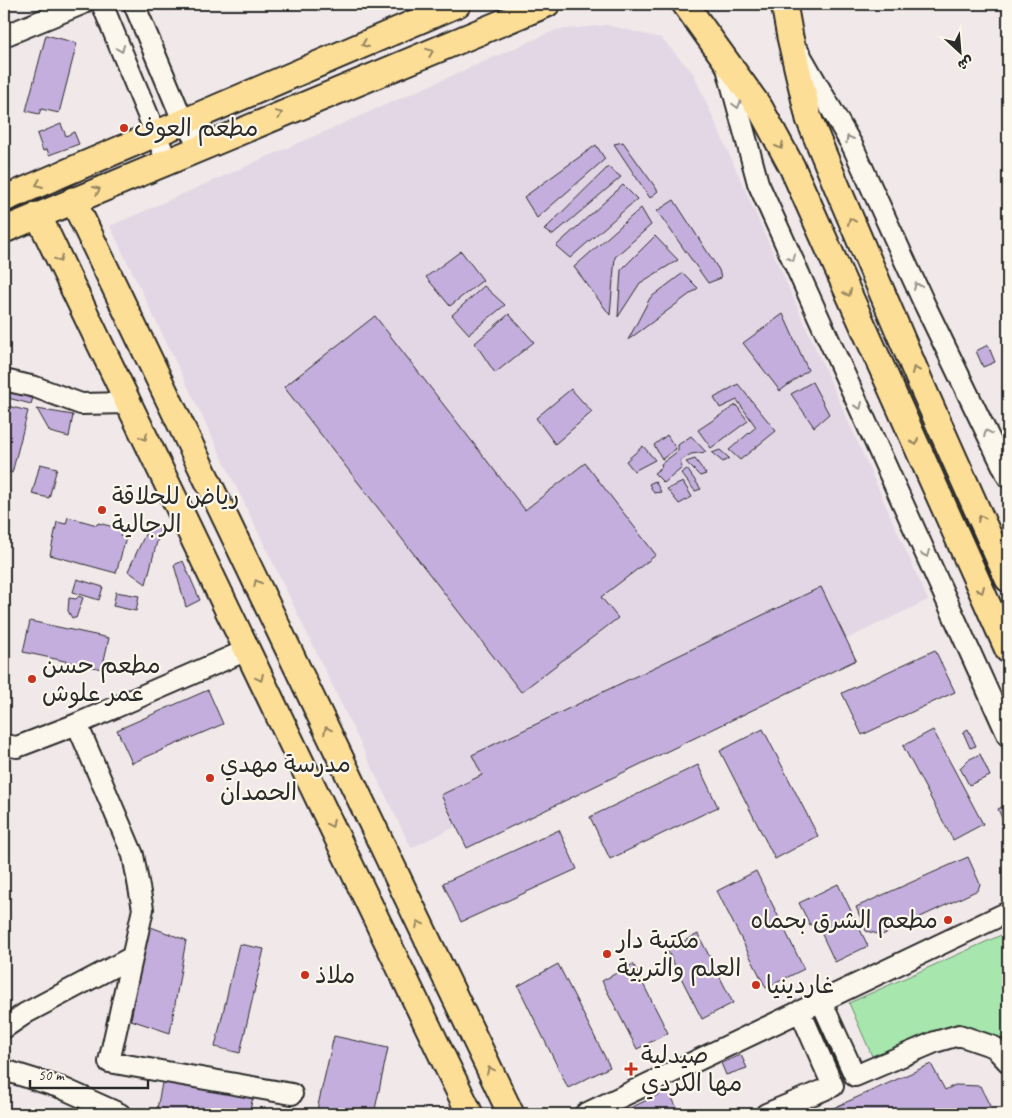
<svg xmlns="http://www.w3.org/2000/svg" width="1012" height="1118" font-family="Caveat,'Playpen Sans Arabic',sans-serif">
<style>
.built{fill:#e3d7e5}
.green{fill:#a7e6ad;stroke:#69886c}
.building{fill:#c4aedd;stroke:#2b2b2b}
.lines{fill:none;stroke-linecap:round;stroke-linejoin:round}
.minor-casing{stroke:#2b2b2b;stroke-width:24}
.major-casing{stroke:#2b2b2b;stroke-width:29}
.minor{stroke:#fbf7ec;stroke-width:20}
.major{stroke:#fdde96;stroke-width:25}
.oneway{stroke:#948460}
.oneway2{stroke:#93918c}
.poi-dot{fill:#c8321e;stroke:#fbf7ec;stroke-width:2}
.labels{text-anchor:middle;stroke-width:4.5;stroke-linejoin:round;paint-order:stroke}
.poi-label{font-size:24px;fill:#2b2b2b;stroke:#fbf7ec;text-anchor:start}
</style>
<rect width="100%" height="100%" fill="#f0e8e9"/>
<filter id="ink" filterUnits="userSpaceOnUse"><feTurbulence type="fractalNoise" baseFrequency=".02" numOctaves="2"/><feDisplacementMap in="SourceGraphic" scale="10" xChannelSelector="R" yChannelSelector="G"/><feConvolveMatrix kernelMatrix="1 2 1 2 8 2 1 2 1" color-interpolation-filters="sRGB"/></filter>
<g filter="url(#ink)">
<path class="built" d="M 607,25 L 661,38 L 693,73 L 928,600 L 411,848 L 110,226 L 556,30 Z"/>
<path class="green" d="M 1008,932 L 1008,1063 L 974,1031 L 872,1056 L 849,1003 Z"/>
<path class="building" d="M 46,35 L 77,43 L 59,113 L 41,109 L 39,114 L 26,111 Z
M 61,124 L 66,136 L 74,132 L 79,144 L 49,155 L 47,149 L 43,151 L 37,134 Z
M 623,142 L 658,191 L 650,198 L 614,144 Z
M 596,145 L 605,159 L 537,218 L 524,197 Z
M 608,167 L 621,177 L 553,235 L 544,230 Z
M 623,185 L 637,199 L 570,258 L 556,246 Z
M 674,200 L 719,270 L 721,278 L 708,283 L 657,211 Z
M 641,208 L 651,225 L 615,257 L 610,315 L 574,267 Z
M 655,236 L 678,260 L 640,283 L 618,317 L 621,270 Z
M 461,251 L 483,280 L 450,306 L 426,277 Z
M 683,273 L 698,288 L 628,340 L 650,298 Z
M 484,286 L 505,305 L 469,334 L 452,315 Z
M 509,314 L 534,342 L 495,373 L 475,343 Z
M 783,314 L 808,370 L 780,391 L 743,343 Z
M 375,316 L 525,510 L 585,463 L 656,555 L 601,597 L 618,618 L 521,692 L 284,387 Z
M 988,345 L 995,362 L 983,367 L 976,351 Z
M 812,382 L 829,414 L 814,427 L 791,394 Z
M 738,384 L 776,431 L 740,460 L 729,450 L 756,427 L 737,400 L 720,408 L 714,398 Z
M 4,386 L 34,394 L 31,404 L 4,397 Z
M 571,389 L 592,412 L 555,444 L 536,418 Z
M 4,405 L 28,411 L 12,473 L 4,471 Z
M 736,405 L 748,421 L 711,448 L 698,430 Z
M 37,409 L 73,415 L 69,437 L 50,432 Z
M 667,435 L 676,449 L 662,459 L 654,445 Z
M 691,436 L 706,452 L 691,454 L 680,461 L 682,468 L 664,483 L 654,473 L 662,467 L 661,464 L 678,451 L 678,445 Z
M 643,446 L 655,460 L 634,471 L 626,461 Z
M 720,450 L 729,458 L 723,462 L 712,453 Z
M 695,459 L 706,474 L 700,476 L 686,462 Z
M 40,464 L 57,468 L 49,498 L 32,494 Z
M 687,469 L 701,489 L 695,491 L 681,473 Z
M 655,481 L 661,492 L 654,493 L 649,484 Z
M 683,482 L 692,497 L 679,504 L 667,489 Z
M 68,517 L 97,525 L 98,523 L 122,529 L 120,536 L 126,538 L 116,573 L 50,555 L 57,522 L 66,524 Z
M 149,526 L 161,526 L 146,584 L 128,571 Z
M 183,561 L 200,600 L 186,607 L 174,565 Z
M 77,579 L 103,587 L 99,600 L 73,592 Z
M 821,587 L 856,660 L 467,848 L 441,795 L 482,775 L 472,755 Z
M 116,592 L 139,596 L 136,611 L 113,606 Z
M 79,596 L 83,598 L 76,618 L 72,618 L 68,611 L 69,598 L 76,599 Z
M 30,621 L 109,638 L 102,669 L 23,652 Z
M 935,650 L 955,692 L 862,735 L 842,693 Z
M 208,690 L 223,724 L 132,763 L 117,730 Z
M 763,729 L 818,836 L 775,859 L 720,751 Z
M 968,729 L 976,746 L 970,748 L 963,732 Z
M 933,730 L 983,824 L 953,840 L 903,746 Z
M 980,754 L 990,776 L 969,785 L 960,768 L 968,760 Z
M 698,765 L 718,807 L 610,859 L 590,817 Z
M 1008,804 L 1008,832 L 998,809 Z
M 559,830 L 577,869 L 461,922 L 443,883 Z
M 968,857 L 980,884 L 978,890 L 882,935 L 866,931 L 856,907 Z
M 756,871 L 804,969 L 766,988 L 717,891 Z
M 838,884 L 868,946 L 835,962 L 816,922 L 810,925 L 799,903 Z
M 148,926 L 186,940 L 170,1033 L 131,1020 Z
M 698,934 L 733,1003 L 702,1019 L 667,950 Z
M 239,944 L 264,949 L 240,1053 L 215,1047 Z
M 558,964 L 610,1067 L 568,1088 L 518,986 Z
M 633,964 L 668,1033 L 637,1049 L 602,981 Z
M 334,1036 L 388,1048 L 374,1114 L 316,1114 Z
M 741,1055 L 747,1068 L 726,1075 L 721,1063 Z
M 931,1064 L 945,1090 L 955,1085 L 980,1086 L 990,1106 L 977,1114 L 820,1114 Z
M 163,1078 L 253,1097 L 249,1114 L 156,1114 Z
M 668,1090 L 678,1110 L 669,1114 L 618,1114 Z"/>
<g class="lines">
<g class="minor-casing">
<path id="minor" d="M 102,4 L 167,161
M 134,4 L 183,121 L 201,147
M 4,36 L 82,4
M 798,51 L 853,147 L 924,303 L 1008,477
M 727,68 L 758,183 L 1008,736
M 4,380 L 35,387 L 81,404 L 128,403
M 77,724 L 133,855 L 143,909 L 109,1062 L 292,1094
M 4,745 L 17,747 L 77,724 L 247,650
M 821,1001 L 855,1076 L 935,1042 L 959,1035 L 994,1047 L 1008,1062
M 4,1028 L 26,1013 L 132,957
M 4,1070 L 62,1088 L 120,1114
M 585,1114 L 1008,912
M 766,1114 L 833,1086 L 800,1011"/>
</g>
<g class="major-casing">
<path id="major" d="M 685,4 L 760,108 L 792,167 L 1008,650
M 784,4 L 790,37 L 809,119 L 835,182 L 921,384 L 1008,579
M 4,199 L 458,4
M 73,200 L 511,1114
M 38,215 L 470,1114
M 4,230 L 547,4"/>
</g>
<use href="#minor" class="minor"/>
<use href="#major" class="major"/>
</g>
<defs><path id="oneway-chevron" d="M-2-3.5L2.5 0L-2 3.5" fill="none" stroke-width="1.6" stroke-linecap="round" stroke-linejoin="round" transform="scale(1.25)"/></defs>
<g class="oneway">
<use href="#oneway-chevron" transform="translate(365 44) rotate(157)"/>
<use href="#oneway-chevron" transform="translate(430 52) rotate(-22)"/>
<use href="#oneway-chevron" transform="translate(279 114) rotate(-22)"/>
<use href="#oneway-chevron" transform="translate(780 146) rotate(62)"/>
<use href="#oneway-chevron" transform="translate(39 184) rotate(157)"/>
<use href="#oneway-chevron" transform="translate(97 190) rotate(-23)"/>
<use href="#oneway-chevron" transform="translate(851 221) rotate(-113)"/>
<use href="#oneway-chevron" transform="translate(59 259) rotate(64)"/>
<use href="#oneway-chevron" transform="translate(848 293) rotate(66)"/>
<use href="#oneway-chevron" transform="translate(915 370) rotate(-113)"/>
<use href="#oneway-chevron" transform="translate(144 437) rotate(64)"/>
<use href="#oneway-chevron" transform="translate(915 442) rotate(66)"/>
<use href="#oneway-chevron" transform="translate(981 518) rotate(-114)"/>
<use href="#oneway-chevron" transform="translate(257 583) rotate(-116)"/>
<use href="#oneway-chevron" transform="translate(981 590) rotate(66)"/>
<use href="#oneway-chevron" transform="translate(260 678) rotate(64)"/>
<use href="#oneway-chevron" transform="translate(327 730) rotate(-116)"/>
<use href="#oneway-chevron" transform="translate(331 824) rotate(64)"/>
<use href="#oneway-chevron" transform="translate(419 924) rotate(-116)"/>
<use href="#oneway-chevron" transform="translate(490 1070) rotate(-116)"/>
</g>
<g class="oneway2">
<use href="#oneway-chevron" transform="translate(121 49) rotate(68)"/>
<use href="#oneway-chevron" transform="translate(737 105) rotate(75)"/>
<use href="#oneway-chevron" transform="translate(849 139) rotate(-120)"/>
<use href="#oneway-chevron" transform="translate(792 258) rotate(66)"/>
<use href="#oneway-chevron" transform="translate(917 286) rotate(-114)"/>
<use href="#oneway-chevron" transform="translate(859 406) rotate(66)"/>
<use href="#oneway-chevron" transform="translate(987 433) rotate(-116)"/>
<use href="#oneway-chevron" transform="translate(926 554) rotate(66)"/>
</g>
</g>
<g class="poi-dot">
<circle cx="124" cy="128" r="5"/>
<circle cx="102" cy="510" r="5"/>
<circle cx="32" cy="679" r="5"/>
<circle cx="210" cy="778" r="5"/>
<circle cx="948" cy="920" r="5"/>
<circle cx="607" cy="954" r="5"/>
<circle cx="305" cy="975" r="5"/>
<circle cx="756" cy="985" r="5"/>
<path d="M628.5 1061.5h5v5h5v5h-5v5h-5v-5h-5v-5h5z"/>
</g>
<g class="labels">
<g class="poi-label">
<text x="134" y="136">مطعم العوف</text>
<text x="112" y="504">رياض للحلاقة<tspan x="112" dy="28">الرجالية</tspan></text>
<text x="42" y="673">مطعم حسن<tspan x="42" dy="28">عمر علوش</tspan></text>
<text x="220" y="772">مدرسة مهدي<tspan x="220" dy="28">الحمدان</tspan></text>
<text x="938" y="928" text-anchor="end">مطعم الشرق بحماه</text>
<text x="617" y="948">مكتبة دار<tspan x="617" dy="28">العلم والتربية</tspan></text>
<text x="315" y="983">ملاذ</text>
<text x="766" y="993">غاردينيا</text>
<text x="641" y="1063">صيدلية<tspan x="641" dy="28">مها الكردي</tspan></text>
</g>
</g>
<rect width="1012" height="1118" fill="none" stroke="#fbf7ec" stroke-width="20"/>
<rect x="10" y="10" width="992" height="1098" fill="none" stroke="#2b2b2b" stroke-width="2" filter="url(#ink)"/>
<g transform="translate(960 52) rotate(154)" stroke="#fbf7ec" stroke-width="4" paint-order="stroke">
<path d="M0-4L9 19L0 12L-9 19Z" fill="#2b2b2b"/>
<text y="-8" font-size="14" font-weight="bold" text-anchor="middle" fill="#2b2b2b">ش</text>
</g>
<path d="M30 1080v8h118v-8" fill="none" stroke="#2b2b2b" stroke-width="2.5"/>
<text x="38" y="1080" font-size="15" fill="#2b2b2b" stroke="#fbf7ec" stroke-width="4" paint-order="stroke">50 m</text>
</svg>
